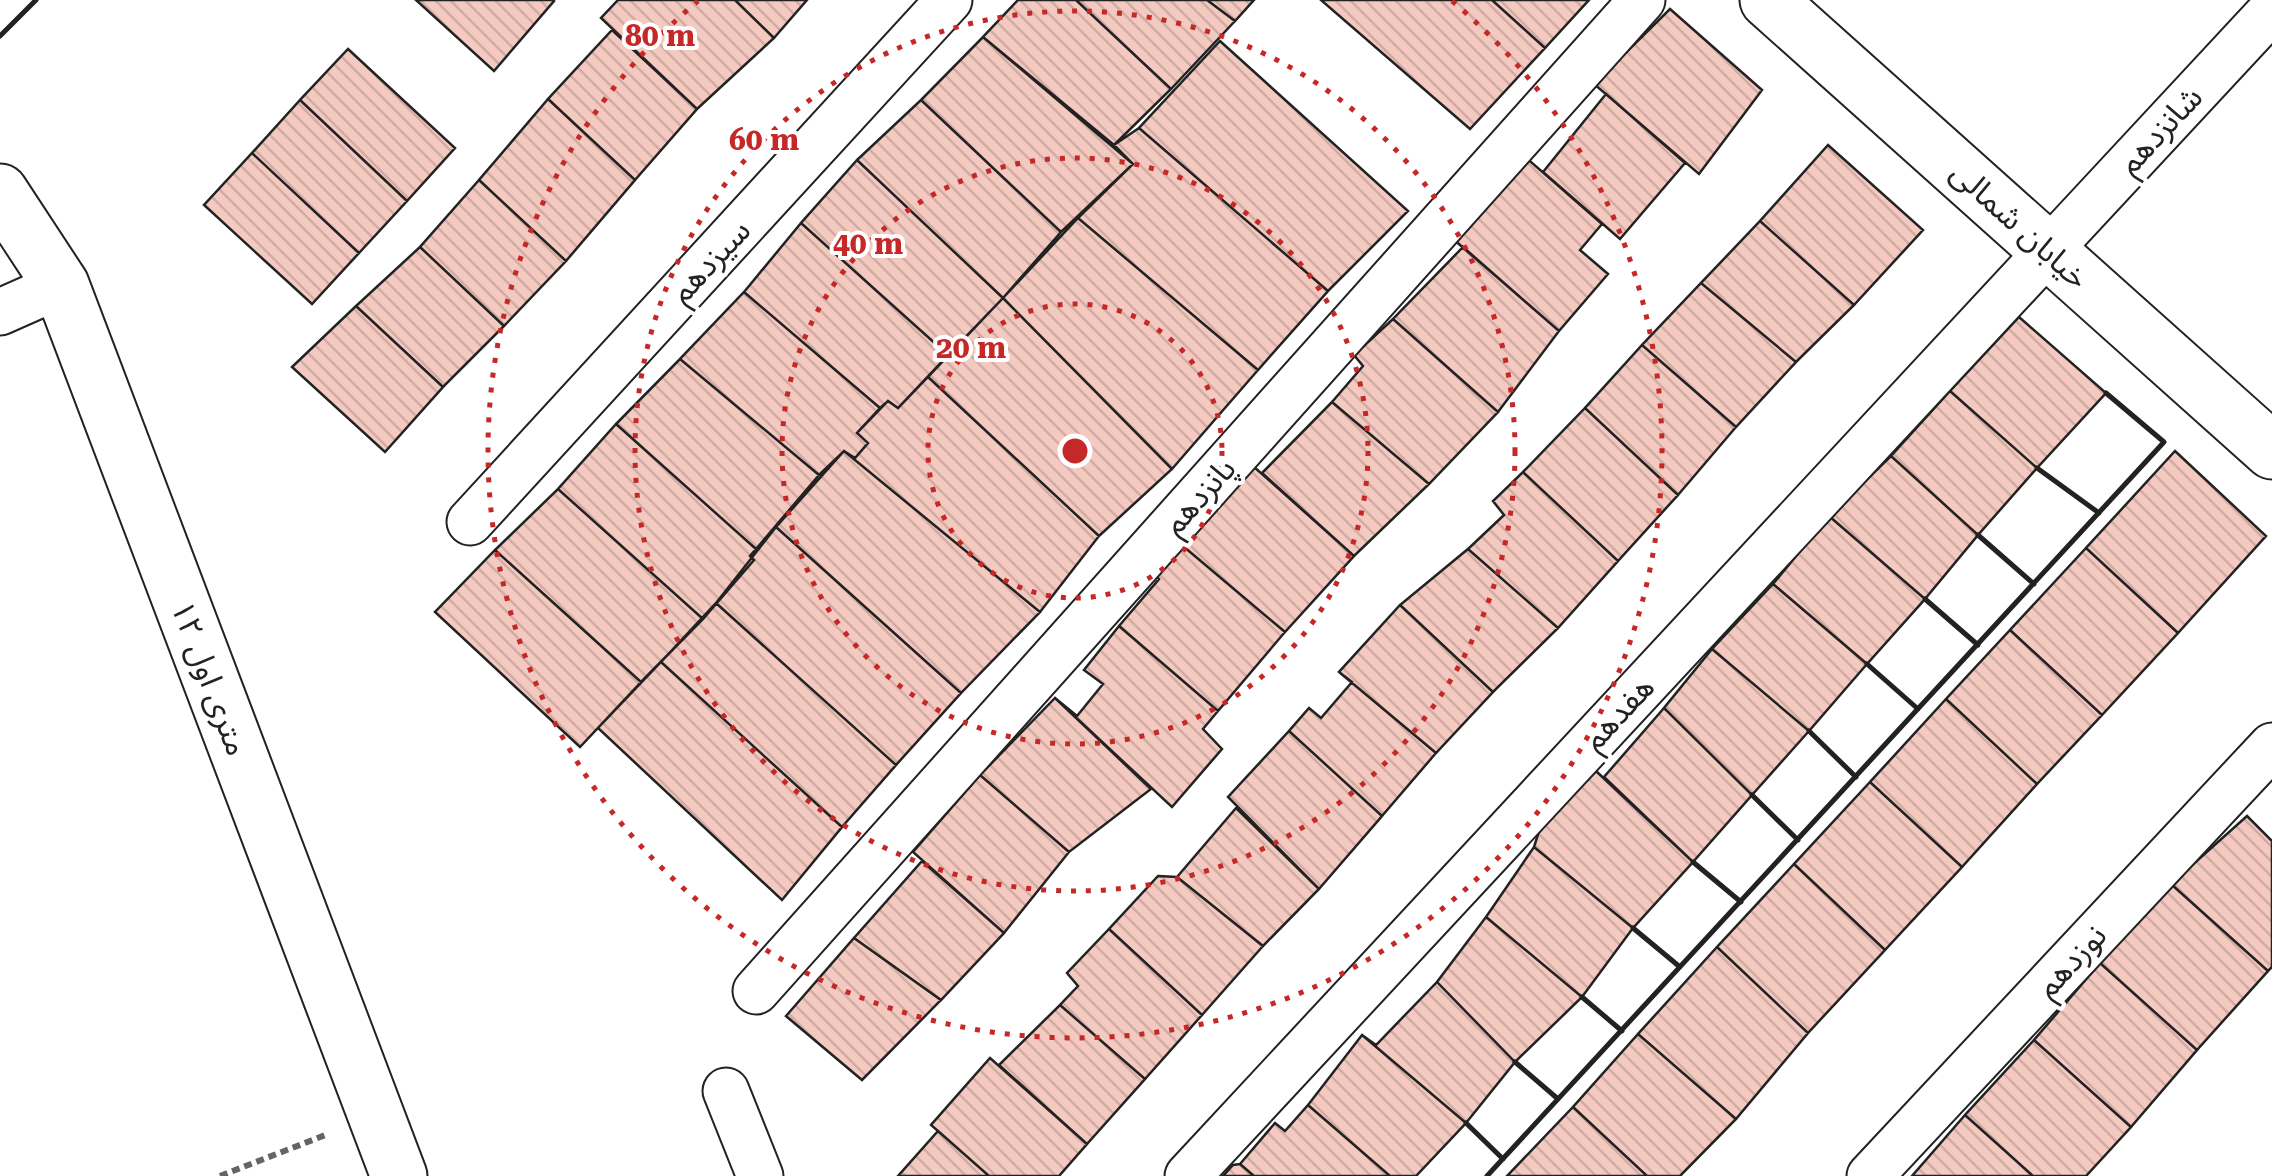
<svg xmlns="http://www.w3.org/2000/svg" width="2272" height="1176" font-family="'Roboto Serif','Noto Sans Arabic',serif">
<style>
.building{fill:url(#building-back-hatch);stroke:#222;stroke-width:2.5}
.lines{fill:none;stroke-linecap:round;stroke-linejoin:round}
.street-casing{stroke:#222;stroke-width:49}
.secondary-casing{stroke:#222;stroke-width:59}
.path{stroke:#646464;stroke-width:6;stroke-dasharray:8 5;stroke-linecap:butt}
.street{stroke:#fff;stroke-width:45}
.secondary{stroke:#fff;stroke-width:55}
.wall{stroke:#222;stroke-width:5}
.ring{fill:none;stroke:#c62828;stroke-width:5;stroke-dasharray:5 10}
.labels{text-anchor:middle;stroke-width:8;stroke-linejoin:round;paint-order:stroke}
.street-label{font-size:32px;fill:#222;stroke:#fff}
.centre{fill:#c62828;stroke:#fff;stroke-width:5}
.ring-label{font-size:30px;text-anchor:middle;font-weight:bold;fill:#c62828;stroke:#fff;stroke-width:8;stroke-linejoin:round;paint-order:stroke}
</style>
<defs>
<pattern id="building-back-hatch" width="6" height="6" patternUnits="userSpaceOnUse" patternTransform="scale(2.5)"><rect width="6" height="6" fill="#f3c9c0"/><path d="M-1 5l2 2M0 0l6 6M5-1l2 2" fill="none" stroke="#d0aca5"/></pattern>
</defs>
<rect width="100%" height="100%" fill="#fff"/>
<path class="building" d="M 416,0 L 553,0 L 554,1 L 494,71 Z
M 618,0 L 735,0 L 774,38 L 697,109 L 601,18 Z
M 735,0 L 807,0 L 774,38 Z
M 1018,0 L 1076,0 L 1171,89 L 1114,145 L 983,37 Z
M 1076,0 L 1207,0 L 1235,21 L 1171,89 Z
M 1207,0 L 1254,0 L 1235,21 Z
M 1321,0 L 1492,0 L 1545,48 L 1470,129 Z
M 1492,0 L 1589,0 L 1545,48 Z
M 1670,9 L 1762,90 L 1699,174 L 1594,84 Z
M 612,30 L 697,109 L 635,180 L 548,99 Z
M 983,37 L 1133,164 L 1061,232 L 921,100 Z
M 1220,41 L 1408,211 L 1328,291 L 1139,128 Z
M 348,49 L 455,148 L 407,201 L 300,100 Z
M 1606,94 L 1685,163 L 1620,239 L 1543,172 Z
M 548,99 L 635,180 L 566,261 L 479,180 Z
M 300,100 L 407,201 L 359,253 L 252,153 Z
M 921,100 L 1061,232 L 1003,298 L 857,160 Z
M 1139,128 L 1328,291 L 1258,370 L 1078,218 L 1133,164 L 1114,145 Z
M 1828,145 L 1923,230 L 1854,305 L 1760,221 Z
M 252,153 L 359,253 L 312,304 L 204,205 Z
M 1523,155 L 1602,224 L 1580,250 L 1608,274 L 1559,331 L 1452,238 Z
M 857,160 L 1003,298 L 948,355 L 801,223 Z
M 479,180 L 566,261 L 504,326 L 420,247 Z
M 1078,218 L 1258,370 L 1172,469 L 1003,298 Z
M 1760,221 L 1854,305 L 1796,362 L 1701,283 Z
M 801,223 L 948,355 L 898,408 L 888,401 L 880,408 L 744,292 Z
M 420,247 L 504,326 L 443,387 L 356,306 Z
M 1463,247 L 1559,331 L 1498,412 L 1393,319 Z
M 1701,283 L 1796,362 L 1736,427 L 1642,345 Z
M 744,292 L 880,408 L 857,433 L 868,443 L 855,458 L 844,451 L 819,475 L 680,359 Z
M 1003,298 L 1172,469 L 1099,536 L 928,377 Z
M 356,306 L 443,387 L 385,452 L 292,367 Z
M 2019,317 L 2106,393 L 2037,468 L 1950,391 Z
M 1393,319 L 1498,412 L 1429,484 L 1332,402 L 1363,366 L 1354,355 Z
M 1642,345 L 1736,427 L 1678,495 L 1585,408 Z
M 680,359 L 819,475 L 756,549 L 616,424 Z
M 928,377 L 1099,536 L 1040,612 L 844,451 L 855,458 L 868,443 L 857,433 L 888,401 L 898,408 Z
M 1950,391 L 2037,468 L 1978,535 L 1891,456 Z
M 1332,402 L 1429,484 L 1354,556 L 1262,473 Z
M 1585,408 L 1678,495 L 1618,561 L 1523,472 Z
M 616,424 L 756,549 L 750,556 L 754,560 L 703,619 L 558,489 Z
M 844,451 L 1040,612 L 961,693 L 776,527 Z
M 2175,451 L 2266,536 L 2178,633 L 2086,548 Z
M 1891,456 L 1978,535 L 1925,599 L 1829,516 Z
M 1253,466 L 1354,556 L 1285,632 L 1177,541 Z
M 1523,472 L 1618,561 L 1558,628 L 1468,549 L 1504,515 L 1493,501 Z
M 558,489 L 703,619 L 641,682 L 495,550 Z
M 1829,516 L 1925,599 L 1867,664 L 1773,584 Z
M 776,527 L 961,693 L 896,765 L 716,603 Z
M 1177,541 L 1285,632 L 1218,711 L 1119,626 L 1159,579 L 1150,571 Z
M 2086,548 L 2178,633 L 2102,715 L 2010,630 Z
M 1468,549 L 1558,628 L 1493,692 L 1400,605 Z
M 495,550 L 641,682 L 580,747 L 435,612 Z
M 1773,584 L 1867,664 L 1809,731 L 1712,649 Z
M 716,603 L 896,765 L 842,827 L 661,662 Z
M 1400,605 L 1493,692 L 1436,753 L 1339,672 Z
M 1119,626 L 1218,711 L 1203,729 L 1222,749 L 1172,807 L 1055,698 L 1077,716 L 1103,684 L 1084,670 Z
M 2010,630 L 2102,715 L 2037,784 L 1946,699 Z
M 1712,649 L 1809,731 L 1752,795 L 1664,708 Z
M 661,662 L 842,827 L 782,900 L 598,728 Z
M 1339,672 L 1436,753 L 1382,816 L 1289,731 L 1309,708 L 1321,718 L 1352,682 Z
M 1055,698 L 1151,789 L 1069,852 L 980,775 Z
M 1946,699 L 2037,784 L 1962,867 L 1870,782 Z
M 1664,708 L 1752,795 L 1693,862 L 1604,777 Z
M 1289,731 L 1382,816 L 1319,889 L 1228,797 Z
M 1596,771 L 1693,862 L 1633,928 L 1534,847 L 1541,825 Z
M 980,775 L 1069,852 L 1004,933 L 913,852 Z
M 1870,782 L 1962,867 L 1885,950 L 1794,864 Z
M 1236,808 L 1319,889 L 1263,946 L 1177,877 Z
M 2247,816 L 2272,841 L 2272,967 L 2268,971 L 2171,884 Z
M 1534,847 L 1633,928 L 1582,997 L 1486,917 Z
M 922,861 L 1004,933 L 941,1000 L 854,938 Z
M 1794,864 L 1885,950 L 1808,1033 L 1717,947 Z
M 1158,876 L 1177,877 L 1263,946 L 1202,1015 L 1109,929 Z
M 2171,884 L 2268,971 L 2197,1050 L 2100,963 Z
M 1486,917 L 1582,997 L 1515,1062 L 1437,982 Z
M 1109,929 L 1202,1015 L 1145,1079 L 1060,1005 L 1078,986 L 1067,973 Z
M 854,938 L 941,1000 L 862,1080 L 786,1016 Z
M 1717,947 L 1808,1033 L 1736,1119 L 1638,1034 Z
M 2100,963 L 2197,1050 L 2131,1127 L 2034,1040 Z
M 1437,982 L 1515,1062 L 1466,1123 L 1362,1035 L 1376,1045 Z
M 1060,1005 L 1145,1079 L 1087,1144 L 999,1065 Z
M 1638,1034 L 1736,1119 L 1680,1176 L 1647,1176 L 1573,1107 Z
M 1362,1035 L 1466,1123 L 1416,1176 L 1390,1176 L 1308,1105 Z
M 2034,1040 L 2131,1127 L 2086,1176 L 2033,1176 L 1965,1115 Z
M 990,1058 L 1087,1144 L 1059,1176 L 989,1176 L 931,1125 Z
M 1308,1105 L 1390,1176 L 1254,1176 L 1240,1164 L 1275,1123 L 1285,1131 Z
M 1573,1107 L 1647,1176 L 1507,1176 Z
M 1965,1115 L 2033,1176 L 1912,1176 Z
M 938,1131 L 989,1176 L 898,1176 Z
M 1240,1164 L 1254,1176 L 1223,1176 L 1233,1165 Z"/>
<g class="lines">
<g class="street-casing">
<path id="street" d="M 0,312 L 61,285
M 470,522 L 949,0
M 756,991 L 1642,0
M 726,1091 L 760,1176
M 1188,1176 L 2272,10
M 1870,1176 L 2272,746"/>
</g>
<g class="secondary-casing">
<path id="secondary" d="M 1768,0 L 2272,451
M 0,192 L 61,285 L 399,1176"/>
</g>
<path class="path" d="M 220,1176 L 328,1134"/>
<use href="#street" class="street"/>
<use href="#secondary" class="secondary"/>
<path class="wall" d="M 0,36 L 36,0
M 2037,468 L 2099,513
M 1978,535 L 2034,584
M 1925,599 L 1978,645
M 1867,664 L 1918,709
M 1809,731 L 1856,777
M 1752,795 L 1798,840
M 1693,862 L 1741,902
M 1633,928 L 1680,967
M 1582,997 L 1622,1031
M 1515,1062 L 1558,1099
M 1466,1123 L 1503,1159
M 1487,1176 L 2164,442 L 2106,393"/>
</g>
<g class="ring">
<circle cx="1075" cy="451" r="147"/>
<circle cx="1075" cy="451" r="293"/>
<circle cx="1075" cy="451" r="440"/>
<path d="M1452 1A587 587 0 1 1 698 1"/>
</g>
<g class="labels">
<g class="street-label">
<text transform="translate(2160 130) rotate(-47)" y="11">شانزدهم</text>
<text transform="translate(2020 225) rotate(42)" y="11">خیابان شمالی</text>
<text transform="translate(710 261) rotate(-47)" y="11">سیزدهم</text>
<text transform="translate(1199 496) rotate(-48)" y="11">پانزدهم</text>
<text transform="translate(210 678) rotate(69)" y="11">۱۲ متری اول</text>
<text transform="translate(1618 713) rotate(-47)" y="11">هفدهم</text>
<text transform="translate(2071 961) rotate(-47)" y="11">نوزدهم</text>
</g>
</g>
<circle cx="1075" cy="451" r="15" class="centre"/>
<g class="ring-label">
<text x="660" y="46">80 m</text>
<text x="764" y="150">60 m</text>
<text x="868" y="254">40 m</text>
<text x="971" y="358">20 m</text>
</g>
</svg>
